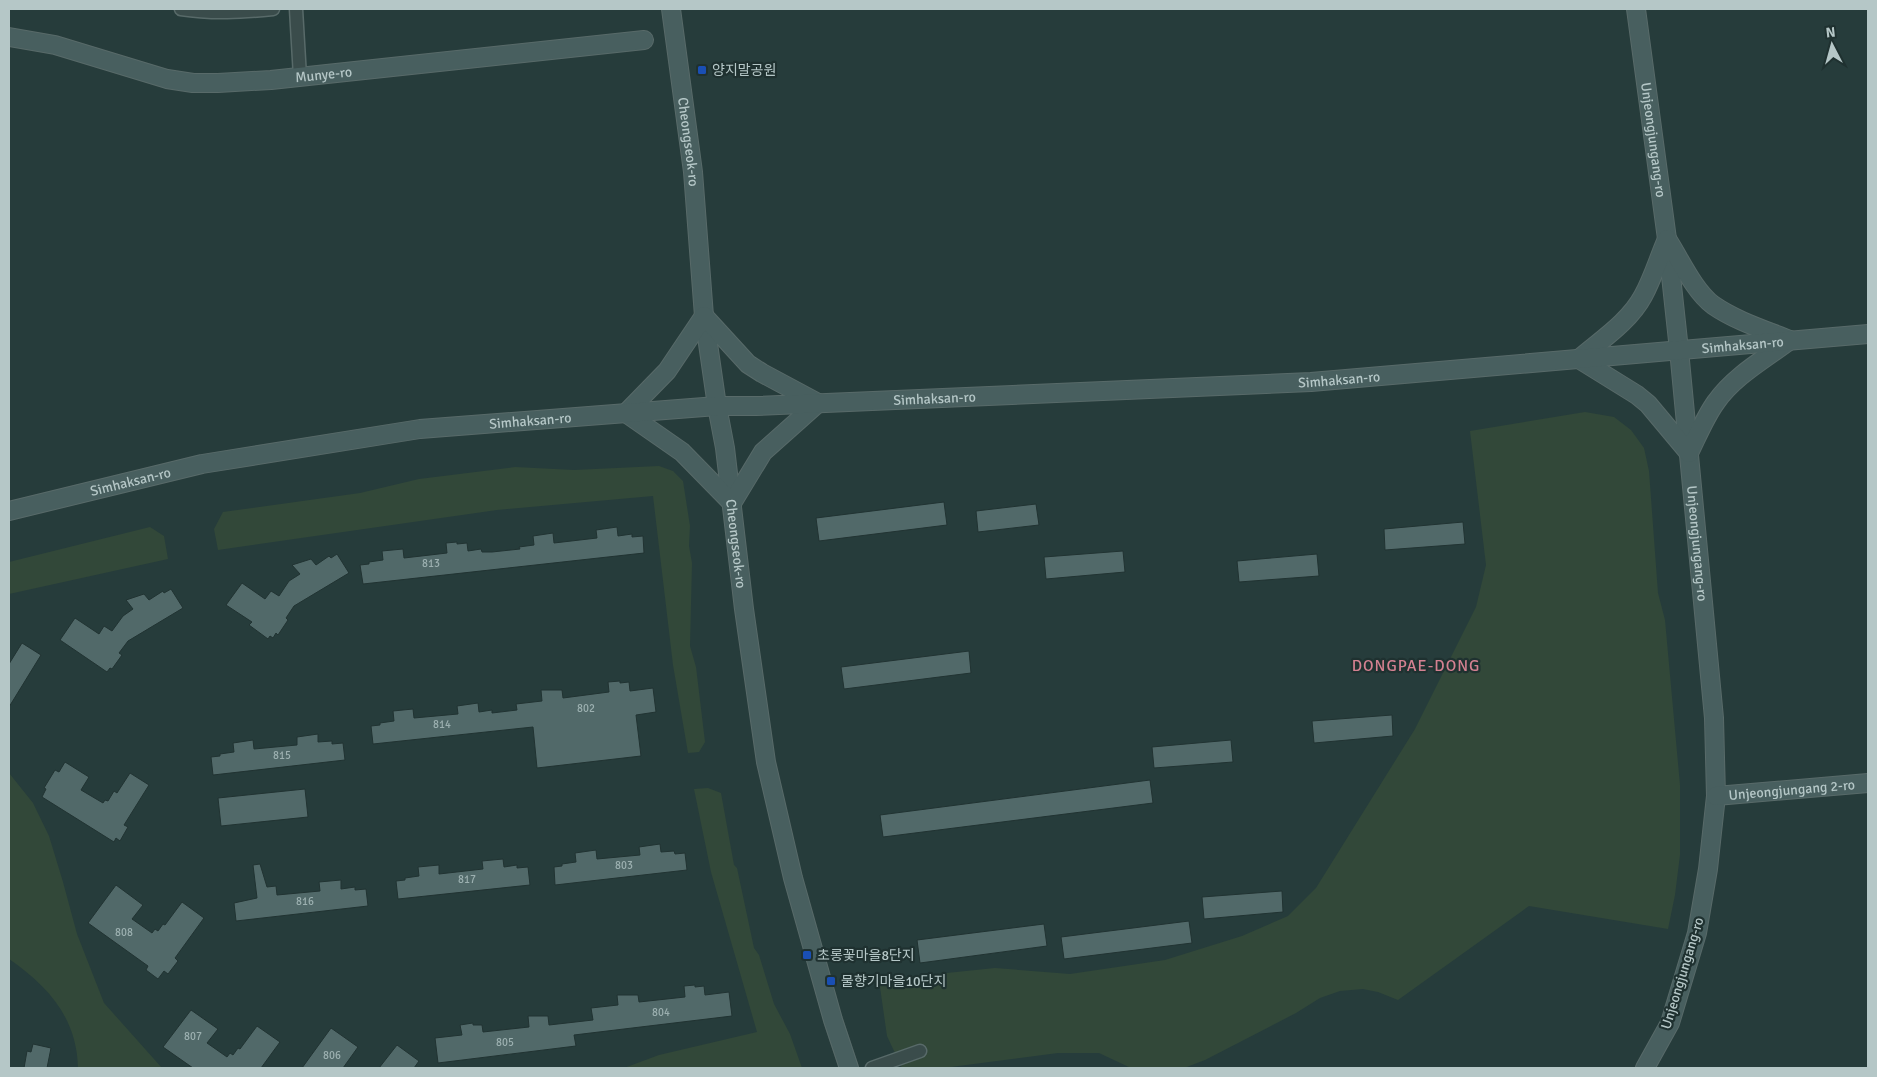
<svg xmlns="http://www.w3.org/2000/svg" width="1877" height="1077" font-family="Signika,'Noto Sans KR',sans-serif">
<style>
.green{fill:#324839}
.building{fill:#516969;stroke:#213332}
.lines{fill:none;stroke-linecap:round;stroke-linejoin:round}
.street-casing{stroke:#586a69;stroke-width:15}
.secondary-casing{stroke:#586a69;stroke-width:20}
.street{stroke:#3a4c4b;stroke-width:12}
.secondary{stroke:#485f5f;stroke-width:18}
.transit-dot{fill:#1a4fb4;stroke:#1f3130;stroke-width:2}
.labels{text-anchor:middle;stroke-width:4.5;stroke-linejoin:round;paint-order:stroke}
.number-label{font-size:11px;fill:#9cb0b0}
.poi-label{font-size:14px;fill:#b5c7c7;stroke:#1f3130;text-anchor:start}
.street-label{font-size:14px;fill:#b5c7c7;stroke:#1f3130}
.quarter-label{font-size:16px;letter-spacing:1px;fill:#d48191;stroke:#1f3130}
</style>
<rect width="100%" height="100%" fill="#263c3b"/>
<path class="green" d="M 1585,412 L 1614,417 L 1631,430 L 1644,448 L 1649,471 L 1658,593 L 1665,620 L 1680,785 L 1680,855 L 1675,895 L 1668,929 L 1529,906 L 1398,1000 L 1378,992 L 1363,989 L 1340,991 L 1320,998 L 1296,1013 L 1205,1060 L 1184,1068 L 1131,1068 L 1099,1053 L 1058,1053 L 943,1068 L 902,1068 L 887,1036 L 879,980 L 995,968 L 1070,974 L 1165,960 L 1242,936 L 1288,916 L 1316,888 L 1415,729 L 1476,607 L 1486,565 L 1470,431 Z
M 659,466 L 673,471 L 683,481 L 690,526 L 689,546 L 692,563 L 690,646 L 696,667 L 705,742 L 699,752 L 688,753 L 673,665 L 653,496 L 497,510 L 218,550 L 214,529 L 223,512 L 360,493 L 419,479 L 515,467 L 574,470 Z
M 150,527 L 164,536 L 168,559 L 9,594 L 9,562 Z
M 9,773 L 33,803 L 49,836 L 63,882 L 77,934 L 104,1003 L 162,1068 L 78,1068 C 77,1018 48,986 9,959 Z
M 708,788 L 721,793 L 734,865 L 737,868 L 754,948 L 759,955 L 774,1004 L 790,1034 L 802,1068 L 624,1068 L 659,1055 L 757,1032 L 711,872 L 694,789 Z"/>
<path class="building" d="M 944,502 L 947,525 L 819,541 L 816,518 Z
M 1036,504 L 1039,525 L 978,532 L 976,511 Z
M 1463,522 L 1465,544 L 1385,550 L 1384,529 Z
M 617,527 L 618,536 L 632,534 L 632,537 L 643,536 L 644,553 L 363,584 L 360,565 L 369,564 L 369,562 L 383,560 L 382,551 L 403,549 L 404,558 L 430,555 L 447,553 L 446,543 L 457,542 L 457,544 L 467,543 L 468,551 L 481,549 L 482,552 L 492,552 L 520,549 L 519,547 L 534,545 L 533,536 L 553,533 L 554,543 L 597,538 L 596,530 Z
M 1123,551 L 1125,572 L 1046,579 L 1044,557 Z
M 337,554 L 349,573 L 294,606 L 286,618 L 288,620 L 278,635 L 276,633 L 273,638 L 270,636 L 268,639 L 249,625 L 252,622 L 226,605 L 242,583 L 265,599 L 271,591 L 279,596 L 289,581 L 300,574 L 292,565 L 311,559 L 316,565 L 329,556 L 331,558 Z
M 1317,554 L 1319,576 L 1239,582 L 1237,561 Z
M 171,589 L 183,608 L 128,641 L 119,653 L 122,655 L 112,669 L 110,668 L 107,672 L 60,640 L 75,618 L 99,634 L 104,626 L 112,631 L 123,616 L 133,609 L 126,600 L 144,594 L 149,600 L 163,591 L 164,593 Z
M 22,643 L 41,655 L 9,707 L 9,664 Z
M 969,651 L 971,673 L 844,689 L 841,667 Z
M 620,681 L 620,683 L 629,682 L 630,691 L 653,688 L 656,712 L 636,715 L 641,756 L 537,768 L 533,727 L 373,744 L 371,726 L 380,725 L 380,723 L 394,721 L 393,711 L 413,709 L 414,718 L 458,714 L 457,706 L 478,703 L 479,712 L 492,710 L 492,713 L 517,710 L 516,704 L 542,701 L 541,690 L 562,690 L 563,698 L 609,692 L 608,682 Z
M 1392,715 L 1393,736 L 1314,743 L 1312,721 Z
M 318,734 L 318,742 L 332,741 L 332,744 L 343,743 L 345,760 L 213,775 L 211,757 L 220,756 L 220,754 L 234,752 L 233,743 L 253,740 L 254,749 L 297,745 L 297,737 Z
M 1231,740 L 1233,762 L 1154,768 L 1152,747 Z
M 65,762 L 89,777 L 81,790 L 103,803 L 105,800 L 108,801 L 114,791 L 117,793 L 130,773 L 149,785 L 124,825 L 128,827 L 120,841 L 116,838 L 114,842 L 42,797 L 46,789 L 44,788 L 55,770 L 59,772 Z
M 1150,780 L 1153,803 L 883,837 L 880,815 Z
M 305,789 L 308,817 L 221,826 L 218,798 Z
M 660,844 L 661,852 L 674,851 L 675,854 L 685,853 L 687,870 L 555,885 L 554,867 L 562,866 L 562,864 L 576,862 L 575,853 L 596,850 L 597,859 L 640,855 L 639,847 Z
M 503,859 L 504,867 L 517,865 L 517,868 L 528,867 L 530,885 L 398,899 L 396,881 L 405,880 L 405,878 L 419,876 L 418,867 L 439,865 L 439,874 L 483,869 L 482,861 Z
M 260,864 L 267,887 L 276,886 L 277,895 L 320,891 L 319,882 L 341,880 L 341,889 L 355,887 L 355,890 L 366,889 L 368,906 L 236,921 L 234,903 L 257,898 L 253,865 Z
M 116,885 L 143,905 L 132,919 L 152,933 L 155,929 L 158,931 L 163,924 L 165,925 L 182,902 L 204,918 L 175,958 L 178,961 L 168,974 L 164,971 L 158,979 L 146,970 L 148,966 L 88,923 Z
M 1282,891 L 1283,912 L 1204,919 L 1202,897 Z
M 1189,921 L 1192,943 L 1064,959 L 1061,937 Z
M 1044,924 L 1047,946 L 920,963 L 917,940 Z
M 695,985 L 695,987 L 704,986 L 705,995 L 729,992 L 732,1016 L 574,1035 L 576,1046 L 438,1063 L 435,1038 L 462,1035 L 460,1025 L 473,1023 L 473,1025 L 482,1025 L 483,1032 L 529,1027 L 528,1016 L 548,1016 L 549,1025 L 593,1020 L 591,1008 L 618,1005 L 617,995 L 638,995 L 639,1002 L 685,997 L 684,986 Z
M 191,1010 L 218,1029 L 207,1043 L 227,1057 L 230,1053 L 233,1055 L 238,1048 L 240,1049 L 257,1026 L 280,1042 L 261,1068 L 193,1068 L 163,1047 Z
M 331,1028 L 358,1047 L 343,1068 L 302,1068 Z
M 33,1044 L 51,1048 L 47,1068 L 24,1068 L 27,1051 L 31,1052 Z
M 397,1045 L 419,1061 L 414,1068 L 379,1068 Z"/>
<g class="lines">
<g class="street-casing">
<path id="street" d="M 181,9 C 213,14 242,12 273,9
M 296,9 L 300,77
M 872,1068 L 920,1051"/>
</g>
<g class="secondary-casing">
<g id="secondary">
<path id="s1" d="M 671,9 L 693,172 L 704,316 L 717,406 L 725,448 L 744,609 L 766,762 L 793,878 L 833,1020 L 849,1068"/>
<path id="s2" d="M 1636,9 L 1667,239 L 1679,350 L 1714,718 L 1716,796 L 1708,869 L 1697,933 L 1670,1023 L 1645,1068"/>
<path id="s3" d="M 9,37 L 55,45 L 167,79 L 193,83 L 218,83 L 271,80 L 644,40"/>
<path d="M 1667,239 C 1680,259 1694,291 1713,305 C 1736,321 1765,330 1790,340 C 1765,359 1734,376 1716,402 C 1705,417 1697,437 1689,453 L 1648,404 L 1637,395 L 1579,359 C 1601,340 1629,322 1643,296 C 1653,278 1659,257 1667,239 Z"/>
<path d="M 704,316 L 748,364 L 762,373 L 818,403 L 763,452 L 732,503 L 682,452 L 626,413 L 667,371 Z"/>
<path id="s4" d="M 9,511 L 202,464 L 420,429 L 717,406 L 756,406 L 1311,382 L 1868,334"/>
<path id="s5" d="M 1716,796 L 1868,783"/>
</g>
</g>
<use href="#street" class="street"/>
<use href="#secondary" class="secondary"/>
</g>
<g class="transit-dot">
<rect x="697" y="65" width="10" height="10" rx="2.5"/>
<rect x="802" y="950" width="10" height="10" rx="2.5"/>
<rect x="826" y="976" width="10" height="10" rx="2.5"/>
</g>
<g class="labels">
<g class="number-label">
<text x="431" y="567">813</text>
<text x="586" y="712">802</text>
<text x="442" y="728">814</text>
<text x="282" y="759">815</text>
<text x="624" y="869">803</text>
<text x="467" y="883">817</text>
<text x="305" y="905">816</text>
<text x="124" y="936">808</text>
<text x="661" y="1016">804</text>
<text x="193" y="1040">807</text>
<text x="505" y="1046">805</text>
<text x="332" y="1059">806</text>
</g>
<g class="poi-label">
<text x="712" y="75">양지말공원</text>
<text x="817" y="960">초롱꽃마을8단지</text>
<text x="841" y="986">물향기마을10단지</text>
</g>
<g class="street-label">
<text dy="5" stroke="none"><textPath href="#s3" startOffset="321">Munye-ro</textPath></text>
<text dy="5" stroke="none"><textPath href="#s2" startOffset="132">Unjeongjungang-ro</textPath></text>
<text dy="5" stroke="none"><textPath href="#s1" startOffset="134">Cheongseok-ro</textPath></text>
<text dy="5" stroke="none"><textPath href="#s4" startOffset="1745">Simhaksan-ro</textPath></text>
<text dy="5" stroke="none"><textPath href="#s4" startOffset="1340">Simhaksan-ro</textPath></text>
<text dy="5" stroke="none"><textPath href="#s4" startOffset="935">Simhaksan-ro</textPath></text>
<text dy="5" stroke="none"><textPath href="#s4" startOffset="530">Simhaksan-ro</textPath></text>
<text dy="5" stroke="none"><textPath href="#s4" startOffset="125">Simhaksan-ro</textPath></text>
<text dy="5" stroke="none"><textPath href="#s1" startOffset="539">Cheongseok-ro</textPath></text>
<text dy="5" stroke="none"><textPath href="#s2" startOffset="538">Unjeongjungang-ro</textPath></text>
<text dy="5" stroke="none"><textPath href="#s5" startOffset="76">Unjeongjungang 2-ro</textPath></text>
<text transform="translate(1682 973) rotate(-73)" y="5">Unjeongjungang-ro</text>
</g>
<g class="quarter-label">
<text x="1416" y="671">DONGPAE-DONG</text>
</g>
</g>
<rect width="1877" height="1077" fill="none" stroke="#b5c7c7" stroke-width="20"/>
<g transform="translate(1832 45) rotate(354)" stroke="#1f3130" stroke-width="4" paint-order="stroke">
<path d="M0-4L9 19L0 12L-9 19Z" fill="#b5c7c7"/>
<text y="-8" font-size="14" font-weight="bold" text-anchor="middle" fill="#b5c7c7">N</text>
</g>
</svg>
